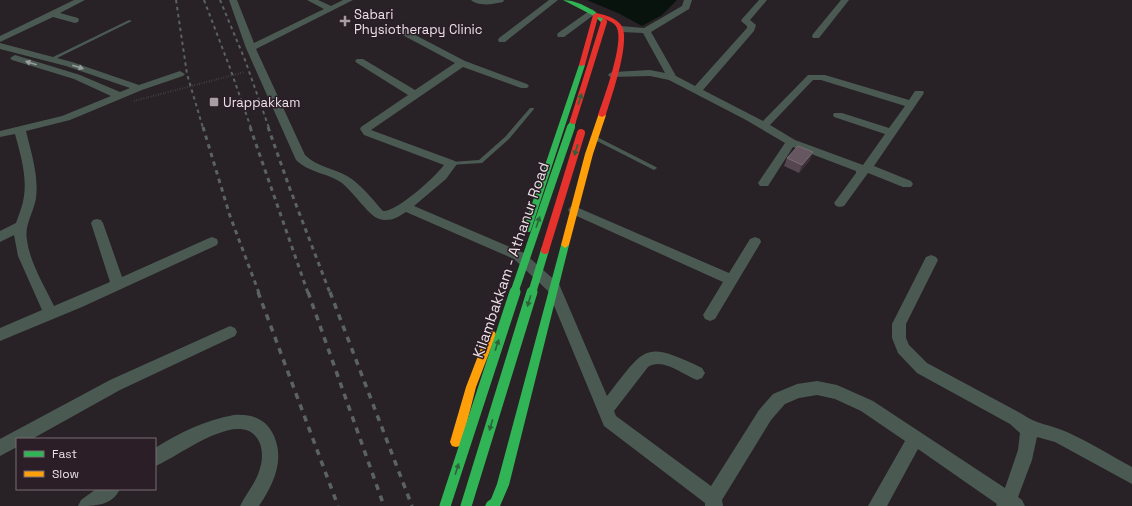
<svg xmlns="http://www.w3.org/2000/svg" width="1132" height="506" font-family="'Space Grotesk',sans-serif">
<style>
.water{fill:#08130e}
.lines{fill:none;stroke-linecap:round;stroke-linejoin:round}
.lane{fill:#4a5a53;fill-rule:evenodd}
.street{fill:#4a5a53;fill-rule:evenodd}
.fast{fill:#30b455;fill-rule:evenodd}
.slow{fill:#ff9f0a;fill-rule:evenodd}
.jam{fill:#e5322d;fill-rule:evenodd}
.rail-far2{stroke:#5b6360;stroke-width:2;stroke-dasharray:3.5 3.5;stroke-linecap:butt}
.rail-far1{stroke:#5b6360;stroke-width:3;stroke-dasharray:4.5 4.5;stroke-linecap:butt}
.rail{stroke:#5b6360;stroke-width:3.5;stroke-dasharray:6 6;stroke-linecap:butt}
.path-bridge{stroke:#525957;stroke-width:2;stroke-dasharray:0.5 2;stroke-linecap:butt}
.fast-bridge-far2{stroke:#30b455;stroke-width:6}
.fast-bridge-far1{stroke:#30b455;stroke-width:8}
.fast-bridge{stroke:#30b455;stroke-width:11}
.jam-bridge-far1{stroke:#e5322d;stroke-width:6}
.jam-bridge{stroke:#e5322d;stroke-width:8}
.wall{fill:#55464f}
.shaded-wall{fill:#3c3038}
.building{fill:#655660;stroke:#7a6c75}
.oneway{fill:#9a9e9c}
.oneway2{fill:#2d623b}
.poi-dot{fill:#a79ea2;stroke:#2b1e26;stroke-width:1.5}
.labels{text-anchor:middle;stroke-width:3;stroke-linejoin:round;paint-order:stroke}
.far-poi-label{font-size:13px;fill:#ebe1e6;stroke:#2b1e26;text-anchor:start}
.street-label{font-size:15px;fill:#ebe1e6;stroke:#2b1e26}
</style>
<rect width="100%" height="100%" fill="#282125"/>
<path class="water" d="M 587,0 L 677,0 L 662,15 L 642,26 L 620,14 Z"/>
<g class="lines">
<path class="lane" d="M 129,20 L 132,21 L 53,60 L 49,59 Z
M 530,108 L 534,108 L 534,109 L 509,139 L 482,163 L 449,165 L 448,164 L 449,163 L 451,162 L 479,160 L 505,137 Z
M 595,136 L 656,167 L 657,168 L 654,170 L 652,169 L 593,139 L 593,138 Z"/>
<path class="street" d="M 74,0 L 85,0 L 60,13 L 78,18 L 79,20 L 78,22 L 75,23 L 53,17 L 0,42 L 0,36 Z
M 229,0 L 237,0 L 254,43 L 324,9 L 307,0 L 318,0 L 331,6 L 343,0 L 353,0 L 256,49 L 305,155 C 317,167 333,168 347,176 C 361,184 372,199 383,211 C 397,212 435,177 444,165 L 364,135 L 360,129 L 361,127 L 408,95 L 357,63 L 355,61 L 357,59 L 363,59 L 415,90 L 455,63 L 395,31 L 394,29 L 398,26 L 465,61 L 527,84 L 529,86 L 527,88 L 521,88 L 463,67 L 371,130 L 455,161 L 457,164 L 446,179 L 414,206 L 524,253 L 559,284 L 607,396 C 646,347 643,340 702,368 L 705,373 L 702,378 L 697,380 C 683,375 663,357 648,367 L 614,411 L 616,416 L 711,486 L 759,410 L 773,394 L 797,384 L 817,381 L 837,385 L 873,401 L 1005,488 L 1018,450 L 1020,433 L 1010,424 L 917,373 L 898,353 L 892,338 L 892,324 L 926,257 L 931,255 L 936,257 L 938,260 L 906,324 L 906,338 L 909,345 L 927,363 L 1022,414 C 1035,424 1052,425 1067,432 C 1089,442 1110,455 1132,467 L 1132,484 L 1055,442 L 1037,437 L 1032,460 L 1018,497 L 1022,500 L 1025,506 L 996,506 L 997,504 L 918,449 L 887,506 L 868,506 L 905,441 L 861,411 L 835,399 L 817,395 L 799,398 L 785,404 L 771,420 L 722,500 L 723,506 L 705,506 L 705,503 L 604,426 L 548,291 L 514,259 L 406,212 C 397,218 388,223 377,218 C 369,215 352,191 342,183 C 328,173 309,173 296,160 L 246,48 Z
M 471,0 L 504,0 L 503,2 C 494,4 479,7 471,0 Z
M 549,0 L 558,0 L 505,42 L 499,42 L 498,40 L 499,38 Z
M 684,0 L 692,0 L 689,9 L 651,32 L 676,76 L 695,86 L 747,28 L 747,26 L 741,21 L 742,19 L 759,0 L 767,0 L 750,20 L 756,25 L 754,31 L 703,90 L 763,121 L 808,75 L 825,75 L 909,100 L 915,91 L 923,91 L 924,93 L 874,166 L 911,181 L 913,184 L 911,187 L 903,187 L 868,173 L 844,206 L 840,207 L 836,206 L 834,203 L 856,173 L 856,171 L 793,147 L 768,186 L 760,186 L 758,183 L 785,143 L 746,120 L 669,80 L 650,76 L 610,77 L 608,75 L 610,73 L 613,72 L 650,70 L 665,73 L 643,33 L 621,32 L 617,29 L 621,26 L 644,28 L 682,6 ZM 813,80 L 821,80 L 905,106 L 889,128 L 842,113 L 834,113 L 833,115 L 834,117 L 885,134 L 863,165 L 795,140 L 770,125 Z
M 841,0 L 849,0 L 819,38 L 813,38 L 812,36 L 813,34 Z
M 592,9 L 596,12 L 595,14 L 564,37 L 558,37 L 557,35 L 558,33 Z
M 0,43 L 72,62 L 139,85 L 180,71 L 185,74 L 183,76 L 142,90 L 70,120 L 26,131 C 31,152 39,176 36,198 C 34,212 24,225 27,240 C 30,263 44,285 54,306 L 110,282 L 91,223 L 93,220 L 97,219 L 101,220 L 103,223 L 122,277 L 207,239 L 212,237 L 217,239 L 218,242 L 217,245 L 82,307 L 0,341 L 0,328 L 42,310 L 18,256 L 14,235 L 0,242 L 0,231 L 16,223 C 19,214 23,205 24,196 C 27,175 20,153 15,134 L 0,137 L 0,131 L 62,116 L 111,96 L 74,79 L 12,60 L 10,58 L 15,55 L 80,75 L 120,92 L 130,88 L 66,66 L 0,49 Z
M 574,206 L 729,273 L 750,239 L 755,237 L 760,239 L 761,242 L 715,319 L 710,321 L 705,319 L 703,315 L 723,282 L 570,213 L 568,210 L 570,207 Z
M 230,326 L 235,328 L 237,332 L 235,336 L 120,390 L 32,439 L 17,439 L 17,447 L 0,456 L 0,439 L 110,380 Z
M 234,415 C 252,414 266,418 274,436 C 285,461 273,485 259,506 L 240,506 C 246,493 257,482 260,468 C 263,459 263,446 257,438 C 237,409 177,458 155,466 L 155,448 C 179,433 205,420 234,415 Z
M 96,489 L 120,489 C 112,506 95,506 78,506 L 81,500 Z"/>
<path class="fast" d="M 563,0 C 578,0 597,11 607,22 L 602,23 L 594,16 Z
M 582,63 L 585,65 L 531,230 L 530,232 L 524,232 L 523,230 L 579,65 Z
M 565,242 L 569,245 L 509,485 L 500,506 L 485,506 L 487,502 L 491,499 L 497,484 L 561,245 Z"/>
<path class="slow" d="M 599,113 L 602,113 L 606,115 L 593,154 L 569,245 L 565,248 L 561,245 L 585,154 Z
M 491,331 L 495,332 L 496,335 L 476,387 L 462,442 L 460,446 L 456,447 L 452,446 L 450,442 L 466,387 L 486,335 L 487,332 Z"/>
<path class="jam" d="M 596,13 C 604,15 615,17 621,25 C 632,39 611,98 606,115 L 602,117 L 598,115 C 604,98 624,43 617,28 C 614,21 604,19 598,17 L 585,65 L 580,66 L 579,65 L 593,15 Z"/>
<path class="rail-far2" d="M 176,0 L 187,74 L 203,128
M 204,0 L 230,68 L 251,128
M 220,0 L 245,60 L 269,128"/>
<path class="rail-far1" d="M 203,127 L 230,216 L 259,293
M 250,127 L 308,293
M 268,127 L 290,189 L 330,293"/>
<path class="rail" d="M 258,292 L 338,506
M 308,292 L 384,506
M 330,292 L 412,506"/>
<path class="path-bridge" d="M 134,101 L 245,72"/>
<path class="fast-bridge-far2" d="M 571,128 L 573,121"/>
<path class="fast-bridge-far1" d="M 514,293 L 571,127
M 532,293 L 545,250"/>
<path class="fast-bridge" d="M 445,506 L 515,292
M 466,506 L 532,292"/>
<path class="jam-bridge-far1" d="M 573,121 L 604,22"/>
<path class="jam-bridge" d="M 545,250 L 581,133"/>
</g>
<path class="wall" d="M 787,158 L 810,160 L 799,173 L 784,166 Z"/>
<path class="shaded-wall" d="M 813,152 L 810,160 L 799,173 L 802,165 Z"/>
<path class="building" d="M 798,146 L 813,152 L 802,165 L 787,158 Z"/>
<defs><path id="oneway-solid" d="M-6-.8H1V-3.2L6.5 0L1 3.2V.8H-6Z"/></defs>
<g class="oneway">
<use href="#oneway-solid" transform="translate(31 63) rotate(-163)"/>
<use href="#oneway-solid" transform="translate(78 67) rotate(18)"/>
</g>
<g class="oneway2">
<use href="#oneway-solid" transform="translate(580 99) rotate(-72)"/>
<use href="#oneway-solid" transform="translate(576 150) rotate(107)"/>
<use href="#oneway-solid" transform="translate(538 222) rotate(-71)"/>
<use href="#oneway-solid" transform="translate(529 301) rotate(107)"/>
<use href="#oneway-solid" transform="translate(497 345) rotate(-72)"/>
<use href="#oneway-solid" transform="translate(491 425) rotate(107)"/>
<use href="#oneway-solid" transform="translate(457 469) rotate(-72)"/>
</g>
<g class="poi-dot">
<path d="M343 15h4v4h4v4h-4v4h-4v-4h-4v-4h4z"/>
<rect x="209" y="97" width="10" height="10" rx="2"/>
</g>
<g class="labels">
<g class="far-poi-label">
<text x="354" y="19">Sabari<tspan x="354" dy="15">Physiotherapy Clinic</tspan></text>
<text x="223" y="107">Urappakkam</text>
</g>
<g class="street-label">
<text transform="translate(511 260) rotate(-71)" y="5">Kilambakkam - Athanur Road</text>
</g>
</g>
<rect x="16" y="438" width="140" height="52" fill="#2b1e26" stroke="#786c73"/>
<rect x="24" y="451" width="20" height="6" fill="#30b455" stroke="#786c73"/>
<text x="52" y="458" font-size="12" fill="#ebe1e6">Fast</text>
<rect x="24" y="471" width="20" height="6" fill="#ff9f0a" stroke="#786c73"/>
<text x="52" y="478" font-size="12" fill="#ebe1e6">Slow</text>
</svg>
